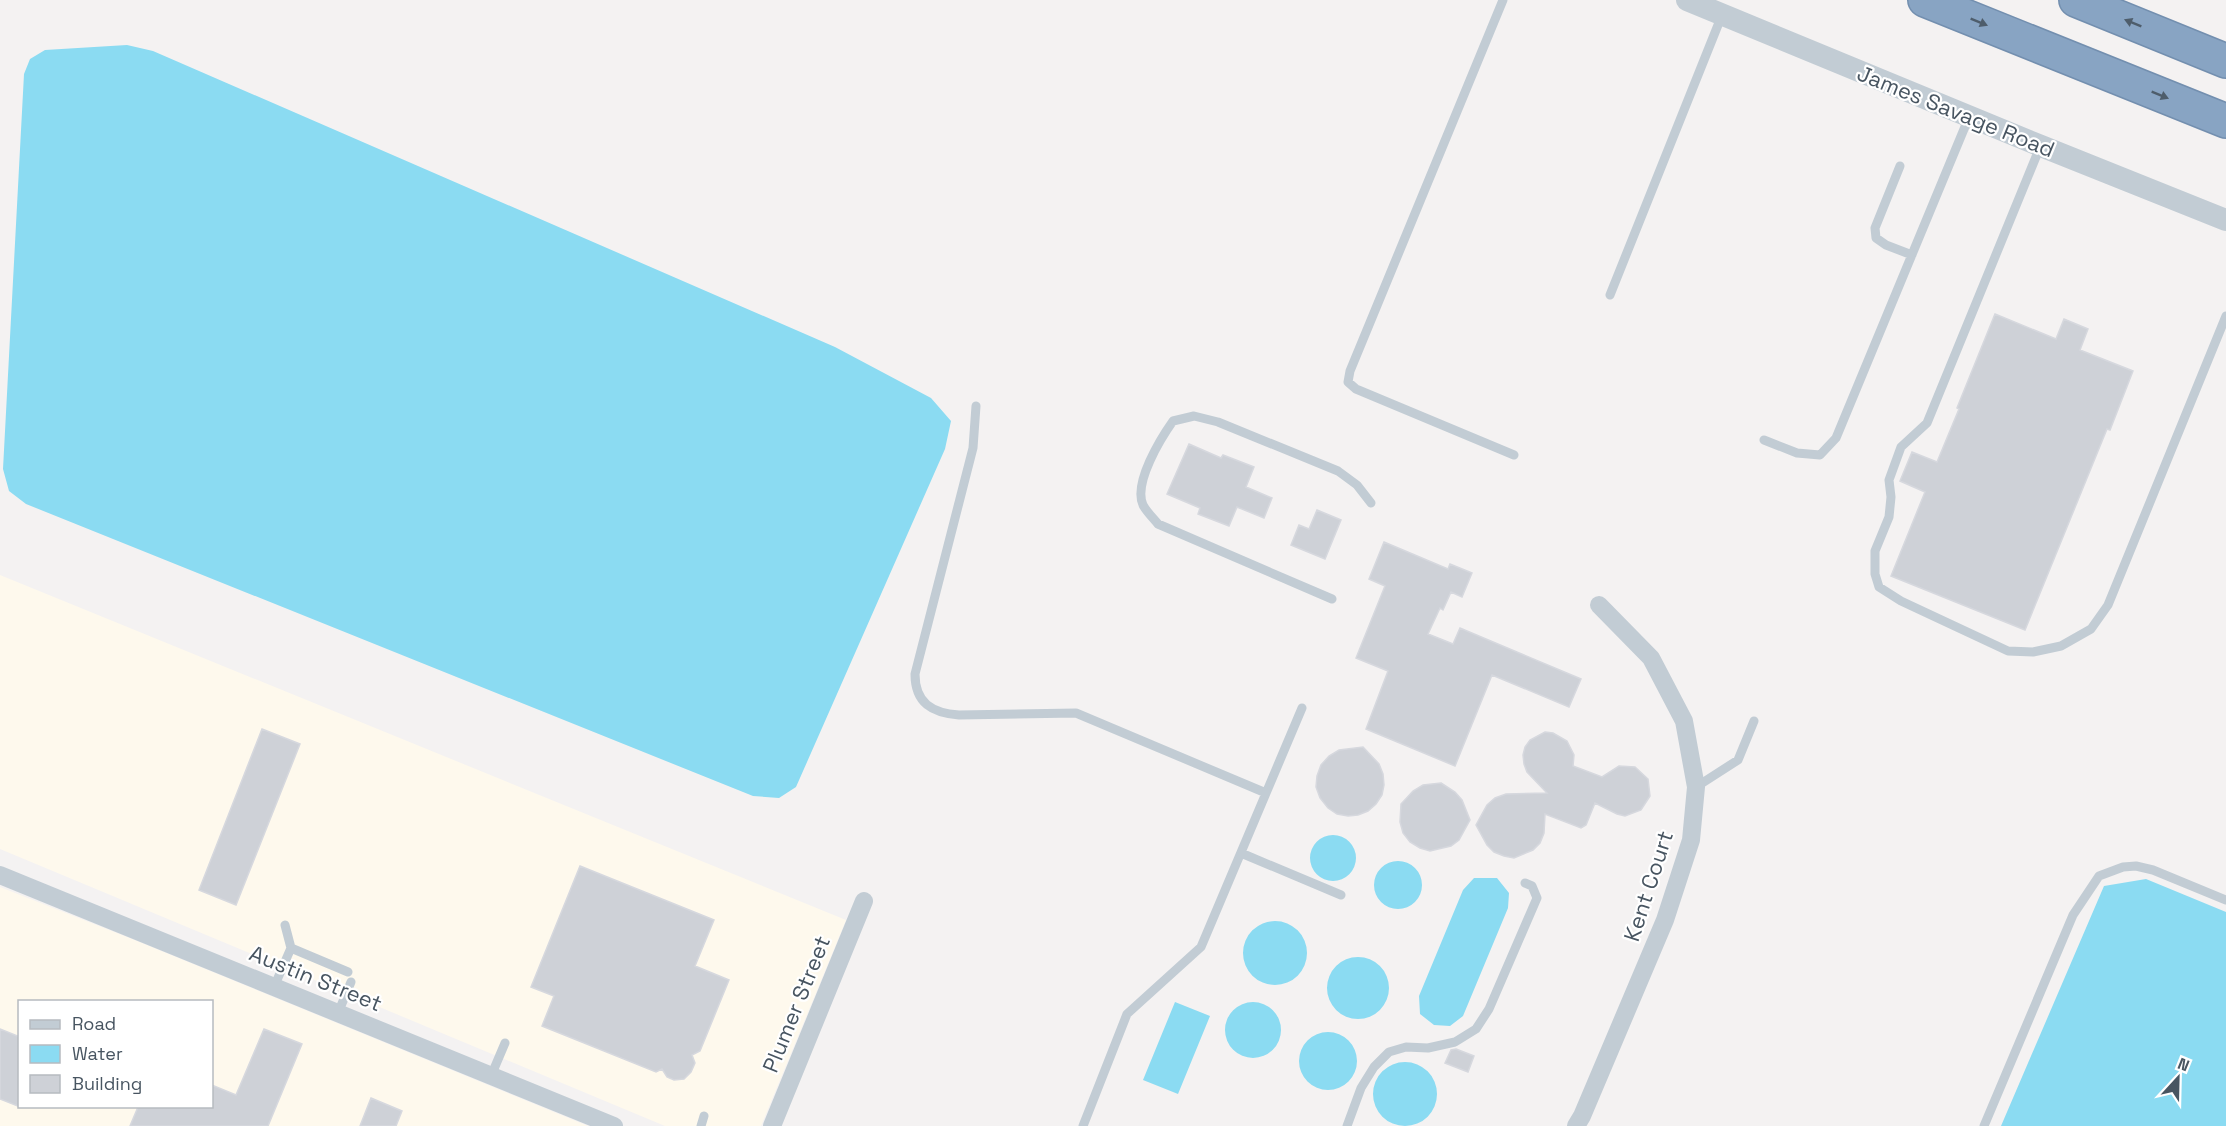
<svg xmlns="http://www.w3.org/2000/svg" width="2226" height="1126" font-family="'Space Grotesk',sans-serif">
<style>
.commercial{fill:#fef9ed;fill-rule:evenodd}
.water{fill:#8bdbf2}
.building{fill:#ced1d7;stroke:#d6d8de;stroke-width:1.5}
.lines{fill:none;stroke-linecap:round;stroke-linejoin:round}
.motorway-casing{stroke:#738faf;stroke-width:36}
.service{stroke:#c2ccd4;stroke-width:9}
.minor{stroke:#c2ccd4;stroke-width:18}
.tertiary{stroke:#c2ccd4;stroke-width:22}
.motorway{stroke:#88a4c3;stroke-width:33}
.oneway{fill:#4e5d6b}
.labels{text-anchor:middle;stroke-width:4.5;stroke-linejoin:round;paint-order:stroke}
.street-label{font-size:22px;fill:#485561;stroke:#fff}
</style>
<rect width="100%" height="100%" fill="#f4f2f2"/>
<path class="commercial" d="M 0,575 L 846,920 L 761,1126 L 665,1126 L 0,849 Z
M 0,887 L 132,939 L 588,1126 L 0,1126 ZM 20,1002 L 212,1002 L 212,1106 L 20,1106 Z"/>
<path class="water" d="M 127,45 L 153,51 L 835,347 L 931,398 L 951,421 L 945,449 L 796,787 L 779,798 L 753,796 L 26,504 L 9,491 L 3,469 L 24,74 L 30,59 L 45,50 Z
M1310 858a23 23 0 1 1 46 0a23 23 0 1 1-46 0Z
M1374 885a24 24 0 1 1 48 0a24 24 0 1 1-48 0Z
M 1474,878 L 1497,878 L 1509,893 L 1508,908 L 1463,1016 L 1450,1026 L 1434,1025 L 1420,1014 L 1419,996 L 1463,890 Z
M 2146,879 L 2226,912 L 2226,1126 L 2001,1126 L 2104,886 Z
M1243 953a32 32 0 1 1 64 0a32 32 0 1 1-64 0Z
M1327 988a31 31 0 1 1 62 0a31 31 0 1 1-62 0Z
M1225 1030a28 28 0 1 1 56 0a28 28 0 1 1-56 0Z
M 1175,1002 L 1210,1016 L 1178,1094 L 1143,1080 Z
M1299 1061a29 29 0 1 1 58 0a29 29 0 1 1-58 0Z
M1373 1094a32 32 0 1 1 64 0a32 32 0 1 1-64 0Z"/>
<path class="building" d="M 1995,314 L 2056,339 L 2064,319 L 2088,329 L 2080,350 L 2133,371 L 2110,430 L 2107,429 L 2025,630 L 1891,576 L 1925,492 L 1900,481 L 1912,452 L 1937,462 L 1959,409 L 1957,408 Z
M 1189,444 L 1221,458 L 1223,455 L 1254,467 L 1246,487 L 1272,498 L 1264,518 L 1237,507 L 1229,526 L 1198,514 L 1200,508 L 1167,494 Z
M 1317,510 L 1341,520 L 1325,559 L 1291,545 L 1299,525 L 1309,529 Z
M 1384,542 L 1448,569 L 1450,564 L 1472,573 L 1462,597 L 1451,592 L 1443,610 L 1440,608 L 1428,634 L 1453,644 L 1460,628 L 1581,679 L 1569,707 L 1492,675 L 1455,766 L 1366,729 L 1388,671 L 1356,658 L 1385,586 L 1369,579 Z
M 262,729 L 300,744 L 236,905 L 199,890 Z
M 1545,732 L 1553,733 L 1567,741 L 1574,755 L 1573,766 L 1602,777 L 1619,766 L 1635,767 L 1648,779 L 1650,796 L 1641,810 L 1625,816 L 1617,814 L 1595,803 L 1586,825 L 1581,828 L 1545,814 L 1544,833 L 1540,843 L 1533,850 L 1514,858 L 1504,856 L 1494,852 L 1487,845 L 1476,825 L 1487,805 L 1495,798 L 1506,794 L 1547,793 L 1527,772 L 1524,764 L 1523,755 L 1525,747 L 1530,740 Z
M 1363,747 L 1379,764 L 1383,774 L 1384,785 L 1382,795 L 1376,804 L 1368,811 L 1358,815 L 1348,816 L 1337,814 L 1328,808 L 1320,798 L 1316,787 L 1317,776 L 1321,765 L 1329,756 L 1339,750 Z
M 1441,783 L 1455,792 L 1462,800 L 1470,820 L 1459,840 L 1451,846 L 1430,851 L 1420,848 L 1410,842 L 1403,833 L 1400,822 L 1401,804 L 1413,791 L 1423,785 Z
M 580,866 L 714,920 L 695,966 L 729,980 L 700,1051 L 692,1055 L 695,1063 L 691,1072 L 684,1079 L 674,1080 L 667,1077 L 662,1069 L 656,1072 L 542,1026 L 554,996 L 531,987 Z
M 0,1029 L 20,1037 L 20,1107 L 0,1099 Z
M 264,1029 L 302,1044 L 268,1126 L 130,1126 L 138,1107 L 212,1107 L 212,1085 L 236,1095 Z
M 1456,1049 L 1474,1056 L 1468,1072 L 1445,1063 L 1451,1050 Z
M 371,1098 L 402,1111 L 396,1126 L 360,1126 Z"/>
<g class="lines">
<g class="motorway-casing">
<path id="motorway" d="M 1925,0 L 2226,121
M 2076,0 L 2226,61"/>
</g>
<path class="service" d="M 1503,0 L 1350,371 L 1348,382 L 1356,389 L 1514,455
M 2040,147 L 1927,423 L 1901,447 L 1889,480 L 1891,497 L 1889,517 L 1875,551 L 1875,574 L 1879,587 L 1901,601 L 2008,651 L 2033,652 L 2061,646 L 2091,629 L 2108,605 L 2226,316
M 1900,166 L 1875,228 L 1876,238 L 1886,245 L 1912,255
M 1610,295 L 1722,15
M 976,406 L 973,448 L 915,674 C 915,703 932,713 959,715 L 1076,713 L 1266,793
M 1764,440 L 1797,453 L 1820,455 L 1836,438 L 1969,117
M 1332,599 L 1158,524 C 1153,518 1146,511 1143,505 C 1133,483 1161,438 1173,421 L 1194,416 L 1218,422 L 1338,471 L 1357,485 L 1371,503
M 1696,787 L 1738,760 L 1754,721
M 1241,853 L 1341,895
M 291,948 L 348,972
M 274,987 L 291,948 L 285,925
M 338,1013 L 351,982
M 491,1076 L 505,1043
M 701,1126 L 704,1116
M 1083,1126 L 1127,1014 L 1201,947 L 1302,708
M 1347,1126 L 1361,1088 L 1374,1067 L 1389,1052 L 1406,1047 L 1428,1048 L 1455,1042 L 1476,1029 L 1489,1009 L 1537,898 L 1532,886 L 1525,883
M 1984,1126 L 2073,915 L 2099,876 L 2123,867 L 2136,866 L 2153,870 L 2226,900"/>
<path class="minor" d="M 0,875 L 614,1126
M 772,1126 L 864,901
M 1576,1126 L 1582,1116 L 1665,920 L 1691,840 L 1696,787 L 1684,721 L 1651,658 L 1599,605"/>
<path class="tertiary" d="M 1687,0 L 2041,146 L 2226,220"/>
<use href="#motorway" class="motorway"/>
</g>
<defs><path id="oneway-solid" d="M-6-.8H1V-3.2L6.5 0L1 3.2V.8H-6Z" transform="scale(1.5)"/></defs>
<g class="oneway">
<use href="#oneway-solid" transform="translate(1979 22) rotate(22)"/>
<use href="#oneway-solid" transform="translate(2133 23) rotate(-158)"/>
<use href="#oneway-solid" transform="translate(2160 95) rotate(22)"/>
</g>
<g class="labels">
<g class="street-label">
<text transform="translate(1956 111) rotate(22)" y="8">James Savage Road</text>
<text transform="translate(1648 886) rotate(-72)" y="8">Kent Court</text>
<text transform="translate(316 978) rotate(22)" y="8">Austin Street</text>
<text transform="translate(796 1004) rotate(-68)" y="8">Plumer Street</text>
</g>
</g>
<rect x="18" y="1000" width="195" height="108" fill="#ffffff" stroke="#b6bbc0" stroke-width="1.5"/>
<rect x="30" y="1020" width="30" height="9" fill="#c2ccd4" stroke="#b6bbc0" stroke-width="1.5"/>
<text x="72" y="1030" font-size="18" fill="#485561">Road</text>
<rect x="30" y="1045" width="30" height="18" fill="#8bdbf2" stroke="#b6bbc0" stroke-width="1.5"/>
<text x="72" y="1060" font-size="18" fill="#485561">Water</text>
<rect x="30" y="1075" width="30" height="18" fill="#ced1d7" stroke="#b6bbc0" stroke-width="1.5"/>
<text x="72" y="1090" font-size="18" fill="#485561">Building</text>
<g transform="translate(2178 1078) rotate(22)" stroke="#ffffff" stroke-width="4.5" paint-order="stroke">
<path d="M0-4.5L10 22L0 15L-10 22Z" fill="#485561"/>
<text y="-9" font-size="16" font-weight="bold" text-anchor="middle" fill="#485561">N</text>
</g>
</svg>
